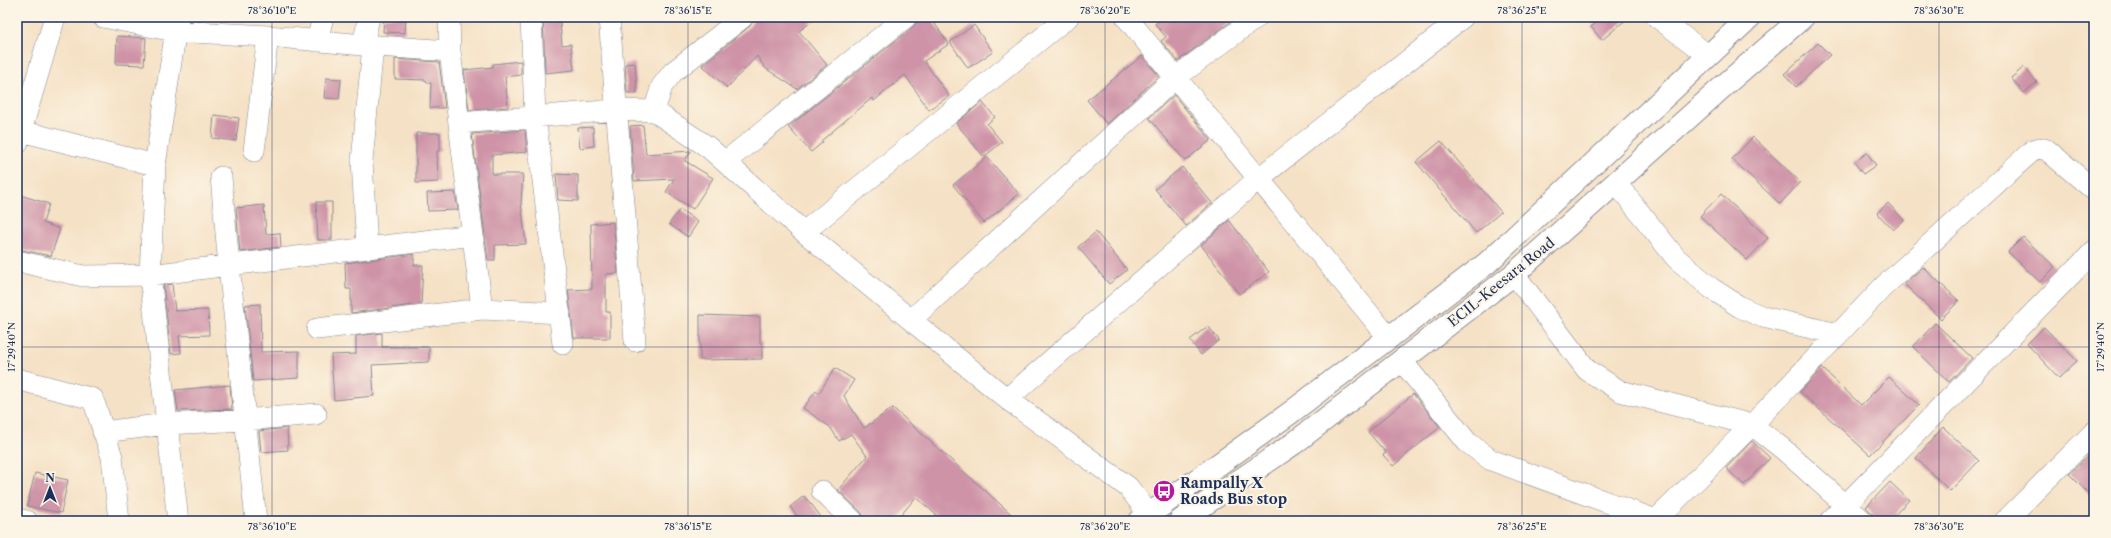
<svg xmlns="http://www.w3.org/2000/svg" width="2111" height="538" font-family="'Libre Caslon Text',serif">
<style>
.building{fill:#ce93a7}
.lines{fill:none;stroke-linecap:round;stroke-linejoin:round}
.minor-casing{stroke:#888892;stroke-width:22}
.primary-casing{stroke:#888892;stroke-width:24}
.minor{stroke:#fff;stroke-width:21}
.primary{stroke:#fff;stroke-width:22}
.ticks{fill:none;stroke:#1b2f5e;stroke-width:1;stroke-opacity:0.45}
.labels{text-anchor:middle;stroke-width:4;stroke-linejoin:round;paint-order:stroke}
.street-label{font-size:14px;fill:#1b2f5e;stroke:#fcf5e5}
.poi-label{font-size:14px;font-weight:bold;fill:#1b2f5e;stroke:#fcf5e5;text-anchor:start}
.neatline{fill:none;stroke:#1b2f5e;stroke-width:1.5}
.ticks-label{font-size:10px;text-anchor:middle;fill:#1b2f5e}
</style>
<rect width="100%" height="100%" fill="#fcf5e5"/>
<filter id="ink" filterUnits="userSpaceOnUse"><feTurbulence type="fractalNoise" baseFrequency=".025" numOctaves="2"/><feDisplacementMap in="SourceGraphic" scale="8" xChannelSelector="R" yChannelSelector="G"/><feConvolveMatrix kernelMatrix="1 2 1 2 8 2 1 2 1" color-interpolation-filters="sRGB"/></filter>
<filter id="wash" filterUnits="userSpaceOnUse"><feTurbulence type="fractalNoise" baseFrequency=".012" numOctaves="4" result="noise"/><feDisplacementMap in="SourceGraphic" scale="16" xChannelSelector="R" yChannelSelector="G"/><feGaussianBlur stdDeviation="0.9" result="paint"/><feColorMatrix in="noise" values="0 0 0 0 0 0 0 0 0 0 0 0 0 0 0 0 0 1.4 0 .05"/><feComposite in="paint" operator="in"/></filter>
<g filter="url(#wash)">
<rect width="100%" height="100%" fill="#f5e1c5"/>
<g id="blocks">
<path class="building" d="M 384,17 L 406,17 L 405,33 L 383,32 Z
M 543,17 L 551,17 L 551,22 L 560,22 L 562,45 L 571,44 L 574,70 L 545,73 Z
M 755,17 L 818,17 L 799,31 L 827,65 L 797,89 L 765,68 L 757,56 L 727,88 L 702,65 L 750,26 Z
M 921,17 L 930,17 L 949,44 L 924,61 L 949,96 L 929,110 L 905,75 L 874,101 L 872,98 L 821,141 L 823,142 L 811,152 L 788,127 L 914,26 Z
M 1164,17 L 1237,17 L 1178,61 L 1161,41 L 1166,37 L 1155,24 Z
M 1603,17 L 1629,17 L 1602,40 L 1591,27 Z
M 974,25 L 993,52 L 968,68 L 950,42 Z
M 117,36 L 146,38 L 144,65 L 116,64 Z
M 1818,43 L 1830,55 L 1796,87 L 1784,74 Z
M 1142,56 L 1159,76 L 1107,124 L 1087,100 Z
M 395,59 L 439,62 L 445,108 L 430,108 L 431,83 L 427,83 L 426,80 L 395,79 Z
M 521,61 L 521,75 L 505,77 L 508,107 L 469,110 L 464,70 L 493,67 L 493,64 Z
M 635,63 L 637,93 L 627,93 L 625,64 Z
M 2024,67 L 2037,82 L 2024,93 L 2011,78 Z
M 326,78 L 341,79 L 339,99 L 324,98 Z
M 1174,95 L 1211,140 L 1185,161 L 1149,118 Z
M 982,102 L 995,117 L 987,124 L 1002,142 L 984,157 L 956,123 Z
M 214,115 L 239,118 L 236,141 L 212,138 Z
M 643,125 L 646,154 L 691,151 L 685,161 L 713,178 L 693,209 L 666,192 L 674,179 L 634,181 L 630,126 Z
M 593,127 L 594,146 L 580,148 L 578,128 Z
M 525,130 L 527,152 L 492,155 L 492,174 L 523,174 L 521,202 L 526,244 L 495,245 L 495,260 L 488,260 L 472,134 Z
M 416,133 L 440,133 L 440,151 L 437,151 L 438,182 L 416,183 Z
M 1753,137 L 1800,182 L 1780,204 L 1732,159 Z
M 1441,141 L 1501,212 L 1476,233 L 1416,162 Z
M 1867,153 L 1876,165 L 1863,174 L 1854,162 Z
M 987,157 L 1019,194 L 984,223 L 953,185 Z
M 1182,167 L 1212,203 L 1186,226 L 1155,189 Z
M 556,174 L 578,175 L 578,201 L 558,200 Z
M 455,192 L 458,210 L 428,211 L 427,193 Z
M 17,194 L 49,204 L 43,223 L 60,229 L 51,256 L 17,249 Z
M 1721,194 L 1768,238 L 1747,260 L 1700,216 Z
M 316,202 L 332,202 L 332,240 L 318,240 Z
M 1888,203 L 1904,220 L 1893,230 L 1877,213 Z
M 264,205 L 266,234 L 280,233 L 281,247 L 240,252 L 236,208 Z
M 680,209 L 698,222 L 688,237 L 669,224 Z
M 1229,220 L 1269,272 L 1239,294 L 1201,245 Z
M 613,222 L 618,273 L 606,274 L 606,312 L 610,312 L 610,338 L 574,338 L 568,290 L 592,289 L 591,224 Z
M 1096,232 L 1127,270 L 1109,284 L 1078,247 Z
M 2023,237 L 2055,267 L 2040,282 L 2008,252 Z
M 414,254 L 414,265 L 423,265 L 421,304 L 351,313 L 351,289 L 346,289 L 345,263 Z
M 1923,267 L 1959,301 L 1941,319 L 1904,284 Z
M 172,284 L 175,311 L 208,310 L 209,335 L 179,336 L 181,353 L 171,354 L 163,285 Z
M 260,304 L 261,352 L 299,351 L 299,378 L 253,381 L 245,305 Z
M 700,315 L 760,317 L 760,343 L 762,343 L 762,359 L 700,360 Z
M 1935,323 L 1972,358 L 1949,382 L 1913,347 Z
M 1208,326 L 1219,340 L 1201,355 L 1190,340 Z
M 2044,327 L 2077,361 L 2059,378 L 2027,344 Z
M 382,333 L 382,347 L 429,347 L 429,362 L 372,365 L 374,396 L 334,400 L 331,355 L 356,354 L 356,336 Z
M 835,368 L 854,380 L 844,396 L 864,428 L 893,408 L 1019,521 L 943,521 L 916,497 L 896,521 L 866,521 L 861,512 L 838,490 L 867,456 L 851,434 L 839,441 L 830,427 L 803,408 L 816,391 L 819,393 Z
M 1822,368 L 1861,405 L 1889,377 L 1919,405 L 1870,455 L 1800,392 Z
M 230,385 L 232,409 L 178,411 L 175,390 Z
M 1413,394 L 1440,427 L 1393,466 L 1383,455 L 1386,453 L 1368,432 Z
M 1943,427 L 1979,461 L 1950,491 L 1916,458 Z
M 287,428 L 288,450 L 261,452 L 259,431 Z
M 1752,441 L 1770,458 L 1744,485 L 1726,468 Z
M 2094,450 L 2094,499 L 2069,474 Z
M 35,473 L 68,480 L 61,513 L 27,506 Z
M 1890,482 L 1909,500 L 1889,521 L 1876,521 L 1871,512 L 1866,507 Z
M 804,496 L 812,505 L 824,521 L 801,521 L 790,507 Z"/>
</g>
</g>
<g filter="url(#ink)">
<use href="#blocks" fill-opacity="0" stroke="#888892" stroke-width="1"/>
<g class="lines">
<g class="minor-casing">
<path id="minor" d="M 103,17 L 174,31 L 268,36 L 363,45 L 450,51
M 531,17 L 535,115 L 563,344
M 609,17 L 635,341
M 1126,17 L 1389,338
M 1657,17 L 1709,56
M 317,41 L 323,17
M 363,45 L 369,17
M 654,111 L 662,86 L 673,72 L 743,17
M 459,123 L 618,110 L 654,111 L 708,147 L 804,232 L 1007,399 L 1128,487 L 1142,505 L 1147,516
M 17,130 L 155,165
M 17,144 L 55,17
M 254,151 L 268,36
M 725,162 L 906,17
M 221,177 L 229,266 L 256,521
M 1616,183 L 1676,258 L 1711,288 L 1740,307 L 1763,317 L 1838,334
M 804,232 L 1068,17
M 367,248 L 362,161 L 373,46
M 17,261 L 83,276 L 150,275 L 473,235
M 1514,274 L 1587,370 L 1620,391 L 1752,425 L 1783,449 L 1863,521
M 482,309 L 560,313
M 912,319 L 1175,78 L 1257,17
M 317,329 L 482,309 L 450,51 L 449,17
M 1402,361 L 1467,442 L 1491,460 L 1656,520
M 17,379 L 93,399 L 112,457 L 119,521
M 1007,399 L 1258,179 L 1463,17
M 103,432 L 166,424 L 245,420 L 316,414
M 822,491 L 853,521
M 17,519 L 27,521
M 178,521 L 150,275 L 155,165 L 178,17
M 1655,521 L 1752,425 L 1883,287 L 2033,150 L 2039,148 L 2047,150 L 2094,190
M 1830,521 L 2094,251
M 2005,521 L 2094,432"/>
</g>
<g class="primary-casing">
<path id="primary" d="M 1140,521 L 1290,413 L 1487,263 L 1750,17
M 1180,521 L 1293,444 L 1514,274 L 1727,83 L 1803,17"/>
</g>
<use href="#minor" class="minor"/>
<use href="#primary" class="primary"/>
</g>
</g>
<path class="ticks" d="M 272,17 L 272,521M 688,17 L 688,521M 1105,17 L 1105,521M 1522,17 L 1522,521M 1939,17 L 1939,521M 17,347 L 2094,347"/>
<defs>
<g id="bus-disc" transform="scale(1.15)"><circle r="9.5" fill="#b5179e" stroke="#fcf5e5"/><path d="M-5-6H5V4H4V6H2V4H-2V6H-4V4H-5ZM-3.5-4V0h7V-4ZM-3.5 1.2v1.5H-2V1.2ZM2 1.2v1.5H3.5V1.2Z" fill="#fff"/></g>
</defs>
<g fill-rule="evenodd">
<use href="#bus-disc" x="1164" y="491"/>
</g>
<g class="labels">
<g class="street-label">
<text transform="translate(1501 282) rotate(-39)" y="5">ECIL-Keesara Road</text>
</g>
<g class="poi-label">
<text x="1180" y="488">Rampally X<tspan x="1180" dy="16">Roads Bus stop</tspan></text>
</g>
</g>
<rect width="2111" height="538" fill="none" stroke="#fcf5e5" stroke-width="44"/>
<g transform="translate(50 488)" stroke="#fcf5e5" stroke-width="3" paint-order="stroke">
<path d="M0-3L7 15L0 10L-7 15Z" fill="#1b2f5e"/>
<text y="-6" font-size="11" font-weight="bold" text-anchor="middle" fill="#1b2f5e">N</text>
</g>
<rect x="22" y="22" width="2067" height="494" class="neatline"/>
<g class="ticks-label">
<text x="272" y="14">78°36'10"E</text>
<text x="688" y="14">78°36'15"E</text>
<text x="1105" y="14">78°36'20"E</text>
<text x="1522" y="14">78°36'25"E</text>
<text x="1939" y="14">78°36'30"E</text>
<text transform="translate(11 347) rotate(-90)" y="4">17°29'40"N</text>
<text transform="translate(2100 347) rotate(-90)" y="4">17°29'40"N</text>
<text x="272" y="530">78°36'10"E</text>
<text x="688" y="530">78°36'15"E</text>
<text x="1105" y="530">78°36'20"E</text>
<text x="1522" y="530">78°36'25"E</text>
<text x="1939" y="530">78°36'30"E</text>
</g>
</svg>
